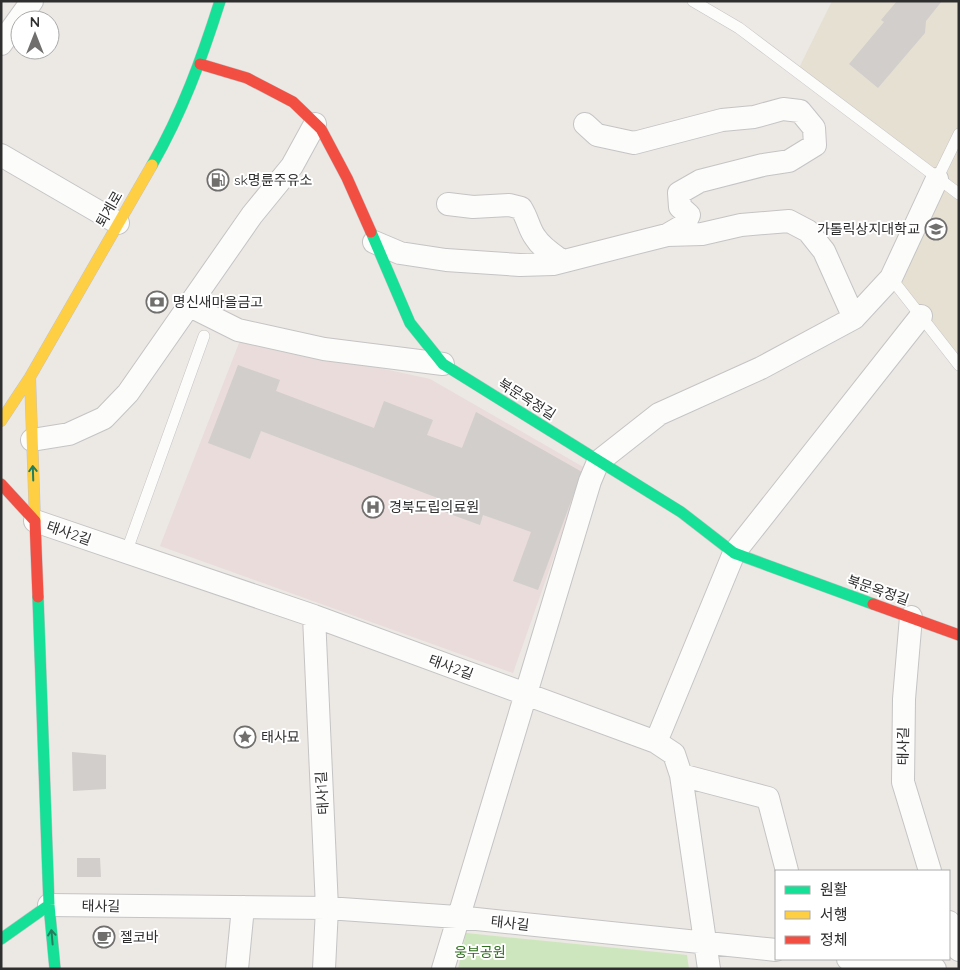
<svg xmlns="http://www.w3.org/2000/svg" width="960" height="970" font-family="Quicksand,'Noto Sans KR',sans-serif">
<style>
.education{fill:#e6e0d3}
.medical{fill:#e9dcdb}
.green{fill:#cee6be}
.building{fill:#d1cecb}
.lines{fill:none;stroke-linecap:round;stroke-linejoin:round}
.lane-casing{stroke:#c5c4c5;stroke-width:12}
.street-casing{stroke:#c5c4c5;stroke-width:24}
.fast-casing{stroke:#c5c4c5;stroke-width:12}
.slow-casing{stroke:#c5c4c5;stroke-width:12}
.jam-casing{stroke:#c5c4c5;stroke-width:12}
.lane{stroke:#fcfcfb;stroke-width:11}
.street{stroke:#fcfcfb;stroke-width:22}
.fast{stroke:#16e098;stroke-width:11}
.slow{stroke:#ffcf43;stroke-width:11}
.jam{stroke:#f24e42;stroke-width:11}
.oneway{stroke:#237e5e}
.labels{text-anchor:middle;stroke-width:4;stroke-linejoin:round;paint-order:stroke}
.poi-label{font-size:14px;fill:#2e2e2e;stroke:#fff;text-anchor:start}
.street-label{font-size:14px;fill:#2e2e2e;stroke:#fff}
.park-label{font-size:14px;fill:#2c6e1b;stroke:#fff}
</style>
<rect width="100%" height="100%" fill="#ece8e4"/>
<path class="education" d="M 832,1 L 959,1 L 959,366 L 891,278 L 937,179 L 797,72 Z"/>
<path class="medical" d="M 241,338 L 430,379 L 585,468 L 513,673 L 160,546 Z"/>
<path class="green" d="M 466,933 L 687,955 L 689,969 L 458,969 Z"/>
<path class="building" d="M 897,1 L 942,1 L 926,21 L 925,33 L 878,88 L 849,64 L 884,22 L 881,20 Z
M 238,365 L 280,380 L 276,391 L 374,428 L 384,401 L 433,420 L 427,435 L 462,448 L 476,412 L 582,472 L 538,590 L 513,581 L 531,532 L 483,515 L 480,525 L 439,510 L 443,500 L 261,431 L 250,459 L 208,443 Z
M 72,752 L 106,755 L 106,789 L 73,791 Z
M 77,858 L 100,858 L 101,877 L 77,877 Z"/>
<g class="lines">
<g class="lane-casing">
<path id="lane" d="M 693,1 L 739,28 L 959,194
M 937,179 L 959,134
M 891,278 L 959,365
M 126,553 L 204,336"/>
</g>
<g class="street-casing">
<path id="street" d="M 1,44 L 32,1
M 585,124 L 597,135 L 634,143 L 722,120 L 754,117 L 783,109 L 800,111 L 814,128 L 815,145 L 789,161 L 763,165 L 700,181 L 679,193 L 680,207 L 689,215 L 684,225 L 667,235
M 1,155 L 118,223
M 448,204 L 473,207 L 509,205 L 521,208 C 528,219 529,229 535,237 C 541,247 552,254 562,261
M 374,242 L 400,253 L 446,260 L 520,265 L 553,264 L 667,235 L 702,234 L 741,225 L 789,221 L 808,231 L 824,251 L 854,318
M 188,305 L 238,330 L 324,349 L 443,364
M 32,440 L 69,434 L 104,418 L 128,393 L 252,215 L 292,166 L 315,124
M 35,521 L 314,616 L 656,742 L 674,754 L 681,775 L 709,969
M 314,616 L 327,908 L 324,969
M 911,617 L 904,699 L 903,782 L 930,871
M 656,742 L 734,553 L 921,316
M 681,775 L 768,798 L 787,871
M 49,905 L 327,908 L 457,917 L 776,950
M 949,922 L 959,950
M 848,959 L 935,969
M 237,969 L 243,907
M 443,969 L 590,481 L 598,462 L 659,414 L 761,368 L 854,318 L 891,278 L 937,179"/>
</g>
<g class="fast-casing">
<path id="fast" d="M 152,165 C 182,113 202,58 220,1
M 371,232 L 410,323 L 443,364 L 681,512 L 734,553 L 873,604
M 38,597 L 49,905 L 55,969
M 1,939 L 49,905"/>
</g>
<g class="slow-casing">
<path id="slow" d="M 30,377 L 35,521
M 1,421 L 30,377 L 152,165"/>
</g>
<g class="jam-casing">
<path id="jam" d="M 200,64 L 247,78 L 293,102 L 321,129 L 347,178 L 371,232
M 1,484 L 35,521 L 38,597
M 873,604 L 959,635"/>
</g>
<use href="#lane" class="lane"/>
<use href="#street" class="street"/>
<use href="#fast" class="fast"/>
<use href="#slow" class="slow"/>
<use href="#jam" class="jam"/>
</g>
<defs><path id="oneway-shaft" d="M-6 0H5M1.5-3L5.5 0L1.5 3" fill="none" stroke-width="1.6" stroke-linecap="round" stroke-linejoin="round" transform="scale(1.25)"/></defs>
<g class="oneway">
<use href="#oneway-shaft" transform="translate(33 473) rotate(-92)"/>
<use href="#oneway-shaft" transform="translate(52 937) rotate(-95)"/>
</g>
<defs>
<g id="fuel-ring" transform="scale(1.125)"><circle r="9.5" fill="#fff" stroke="#706f6e" stroke-width="1.5"/><path d="M-5.5-6h7V0h2V4h1.3V-2.5L3-4.5l.8-.8L6-3V5H2.5V1h-1V6h-7ZM-4.2-4.7v3.2H.2V-4.7Z" fill="#706f6e"/></g>
<g id="university-ring" transform="scale(1.125)"><circle r="9.5" fill="#fff" stroke="#706f6e" stroke-width="1.5"/><path d="M0-5L7-2L0 1L-7-2ZM-4 1L0 2.5L4 1V4Q0 6-4 4Z" fill="#706f6e"/></g>
<g id="bank-ring" transform="scale(1.125)"><circle r="9.5" fill="#fff" stroke="#706f6e" stroke-width="1.5"/><path d="M-6-4H6V4H-6ZM0-2.3a2.3 2.3 0 1 0 0 4.6a2.3 2.3 0 1 0 0-4.6Z" fill="#706f6e"/></g>
<g id="hospital-ring" transform="scale(1.125)"><circle r="9.5" fill="#fff" stroke="#706f6e" stroke-width="1.5"/><path d="M-5-5h3v3.5h4V-5h3V5h-3V1.5h-4V5h-3Z" fill="#706f6e"/></g>
<g id="sight-ring" transform="scale(1.125)"><circle r="9.5" fill="#fff" stroke="#706f6e" stroke-width="1.5"/><path d="M0-6L1.8-2.2L6-1.7L2.9 1.2L3.7 5.4L0 3.3L-3.7 5.4L-2.9 1.2L-6-1.7L-1.8-2.2Z" fill="#706f6e"/></g>
<g id="cafe-ring" transform="scale(1.125)"><circle r="9.5" fill="#fff" stroke="#706f6e" stroke-width="1.5"/><path d="M-5.5-4.5H6V0H3Q3 3.5 0 3.5H-2.5Q-5.5 3.5-5.5 0ZM3-3.2v2h1.7v-2ZM-6 4.5H4V6H-6Z" fill="#706f6e"/></g>
</defs>
<g fill-rule="evenodd">
<use href="#fuel-ring" x="218" y="180"/>
<use href="#university-ring" x="936" y="229"/>
<use href="#bank-ring" x="157" y="302"/>
<use href="#hospital-ring" x="373" y="507"/>
<use href="#sight-ring" x="245" y="737"/>
<use href="#cafe-ring" x="104" y="937"/>
</g>
<g class="labels">
<g class="poi-label">
<text x="234" y="185">sk명륜주유소</text>
<text x="920" y="234" text-anchor="end">가톨릭상지대학교</text>
<text x="173" y="307">명신새마을금고</text>
<text x="389" y="512">경북도립의료원</text>
<text x="261" y="742">태사묘</text>
<text x="120" y="942">젤코바</text>
</g>
<g class="street-label">
<text transform="translate(109 209) rotate(-60)" y="5">퇴계로</text>
<text transform="translate(527 399) rotate(32)" y="5">북문옥정길</text>
<text transform="translate(69 533) rotate(19)" y="5">태사2길</text>
<text transform="translate(878 590) rotate(19)" y="5">북문옥정길</text>
<text transform="translate(451 667) rotate(20)" y="5">태사2길</text>
<text transform="translate(903 746) rotate(-89)" y="5">태사길</text>
<text transform="translate(322 793) rotate(-93)" y="5">태사1길</text>
<text transform="translate(101 906) rotate(1)" y="5">태사길</text>
<text transform="translate(510 923) rotate(6)" y="5">태사길</text>
</g>
<g class="park-label">
<text x="480" y="957">웅부공원</text>
</g>
</g>
<rect width="960" height="970" fill="none" stroke="#2e2e2e" stroke-width="5"/>
<rect x="775" y="870" width="175" height="90" fill="#ffffff" stroke="#ababab"/>
<rect x="785" y="886" width="25" height="8" fill="#16e098" stroke="#ababab"/>
<text x="820" y="895" font-size="15" fill="#2e2e2e">원활</text>
<rect x="785" y="911" width="25" height="8" fill="#ffcf43" stroke="#ababab"/>
<text x="820" y="920" font-size="15" fill="#2e2e2e">서행</text>
<rect x="785" y="936" width="25" height="8" fill="#f24e42" stroke="#ababab"/>
<text x="820" y="945" font-size="15" fill="#2e2e2e">정체</text>
<g transform="translate(35 35)"><circle r="24" fill="#ffffff" stroke="#ababab"/>
<path d="M0-4L9 19L0 12L-9 19Z" fill="#706f6e"/>
<text y="-8" font-size="14" font-weight="bold" text-anchor="middle" fill="#2e2e2e">N</text>
</g>
</svg>
